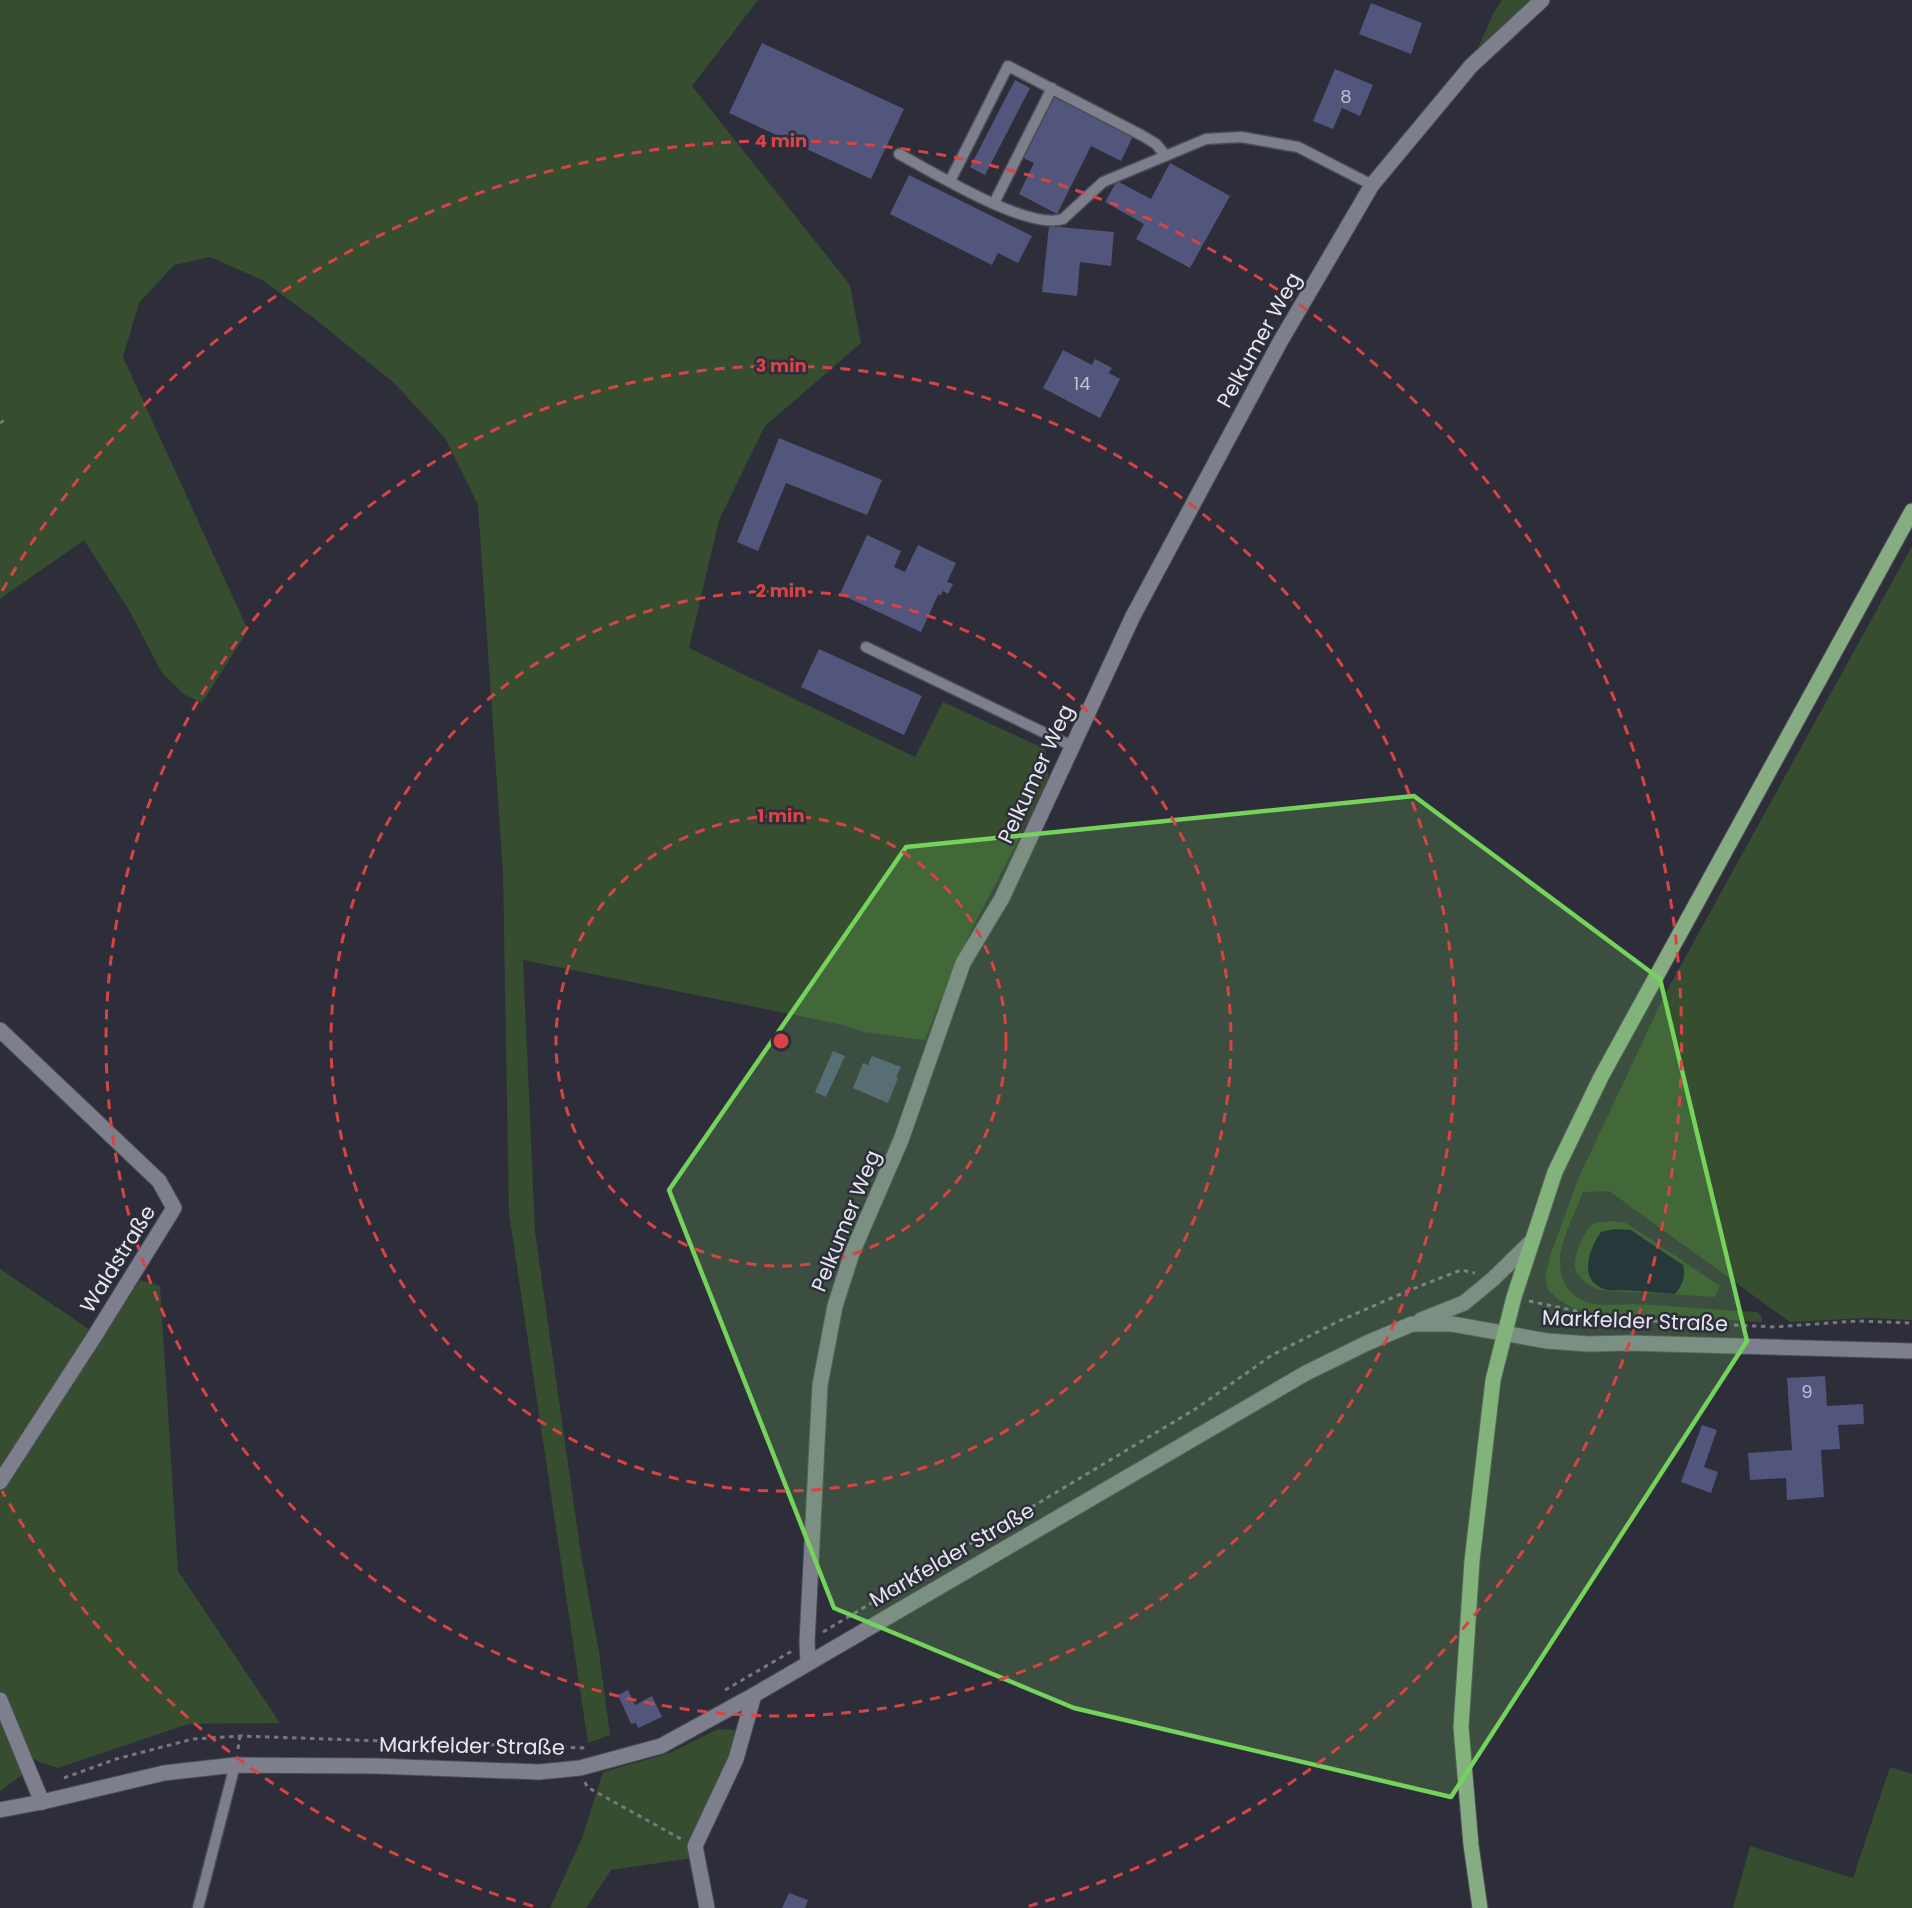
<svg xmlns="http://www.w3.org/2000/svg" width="1912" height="1908" font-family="Poppins,sans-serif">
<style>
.green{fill:#364d30}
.water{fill:#131233}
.building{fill:#52557c}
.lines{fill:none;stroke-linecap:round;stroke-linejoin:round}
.lane-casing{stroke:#4b4c56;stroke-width:13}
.street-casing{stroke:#4b4c56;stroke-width:17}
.secondary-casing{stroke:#4b4c56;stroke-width:17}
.primary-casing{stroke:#4b4c56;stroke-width:17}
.path{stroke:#767782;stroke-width:3;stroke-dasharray:4.5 4.5;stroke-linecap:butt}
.lane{stroke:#7e7f8d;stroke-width:10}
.street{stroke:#7e7f8d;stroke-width:15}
.secondary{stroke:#7e7f8d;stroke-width:15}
.primary{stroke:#86ac82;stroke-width:15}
.marked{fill:#75d25b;fill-opacity:0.2;stroke:#75d25b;stroke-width:4.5;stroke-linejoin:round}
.ring{fill:none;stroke:#d84446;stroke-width:3;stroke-dasharray:10 8}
.labels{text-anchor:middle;stroke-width:5;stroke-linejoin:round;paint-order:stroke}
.number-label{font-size:18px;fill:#c0c2d2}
.street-label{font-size:21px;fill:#e5e6ee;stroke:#2d2e3a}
.centre{fill:#d84446;stroke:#2d2e3a;stroke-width:3}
.ring-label{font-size:18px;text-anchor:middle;font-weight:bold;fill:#d84446;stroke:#2d2e3a;stroke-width:5;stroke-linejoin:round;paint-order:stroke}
</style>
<rect width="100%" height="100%" fill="#2d2e3a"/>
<path class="green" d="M 0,0 L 758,0 L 692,86 L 850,285 L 861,343 L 765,426 L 719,520 L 689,648 L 915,757 L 943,702 L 1045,749 L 1049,782 L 977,919 L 957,959 L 925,1040 L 864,1032 L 839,1024 L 523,960 L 535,1232 L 581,1555 L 599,1652 L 610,1735 L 588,1743 L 509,1213 L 503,873 L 478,505 L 445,438 L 394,383 L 310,315 L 262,280 L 210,257 L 174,265 L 139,303 L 123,357 L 248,630 L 202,703 L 185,695 L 162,673 L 129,610 L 84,540 L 0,599 Z
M 1502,0 L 1530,0 L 1478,48 L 1493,14 Z
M 1912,546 L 1912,1320 L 1866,1318 L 1790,1322 L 1609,1191 L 1583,1192 C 1576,1211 1558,1245 1560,1265 C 1561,1279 1567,1292 1580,1299 C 1596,1308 1615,1304 1634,1304 C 1675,1306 1716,1310 1757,1312 L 1762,1317 L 1762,1322 L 1591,1312 L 1573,1308 L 1559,1300 L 1548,1290 L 1545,1277 L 1550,1256 L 1579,1177 L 1665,994 Z
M 1610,1221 L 1626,1223 L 1720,1286 L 1715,1297 L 1598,1290 C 1590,1285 1580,1280 1576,1271 C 1571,1260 1584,1228 1595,1223 C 1599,1222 1605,1222 1610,1221 Z
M 0,1269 L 96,1334 L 0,1482 Z
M 140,1280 L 160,1286 L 178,1571 L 280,1723 L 188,1724 L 58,1768 L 39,1762 L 33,1758 L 36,1765 L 0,1791 L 0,1485 Z
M 718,1729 L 737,1730 L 727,1765 L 692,1858 L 611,1870 L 586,1908 L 550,1908 L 582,1838 L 603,1772 L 670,1753 Z
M 1890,1767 L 1912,1774 L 1912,1908 L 1733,1908 L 1750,1846 L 1853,1878 Z"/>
<path class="water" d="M 1615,1229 L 1631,1230 L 1683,1265 C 1686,1277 1683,1284 1675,1294 C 1658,1293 1640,1291 1623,1290 C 1617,1290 1609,1291 1604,1289 C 1577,1279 1590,1248 1601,1232 Z"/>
<path class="building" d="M 1371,3 L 1422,23 L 1411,54 L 1359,34 Z
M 762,43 L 904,109 L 871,179 L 729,113 Z
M 1335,69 L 1373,85 L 1360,116 L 1342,108 L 1333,129 L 1313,121 Z
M 1015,80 L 1030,88 L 985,175 L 970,167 Z
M 1054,96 L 1133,136 L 1121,161 L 1091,146 L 1057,214 L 1019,194 L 1034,163 L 1023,158 Z
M 1170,163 L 1230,196 L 1190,268 L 1136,239 L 1144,224 L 1105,202 L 1117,181 L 1151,199 Z
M 909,175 L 1032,236 L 1018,263 L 998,253 L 992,265 L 890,214 Z
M 1049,226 L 1114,232 L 1111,266 L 1080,262 L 1077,296 L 1042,292 Z
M 1063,350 L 1092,365 L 1095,359 L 1112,368 L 1109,373 L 1120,379 L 1100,418 L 1043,388 Z
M 779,438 L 882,480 L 867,515 L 786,483 L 758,551 L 737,542 Z
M 867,535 L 901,551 L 894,567 L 905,572 L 918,545 L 956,563 L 947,582 L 953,584 L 948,594 L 943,591 L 941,595 L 938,595 L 921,632 L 840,594 Z
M 819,649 L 922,696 L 904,735 L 801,687 Z
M 833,1051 L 845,1056 L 826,1097 L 815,1092 Z
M 872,1056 L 901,1067 L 896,1077 L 898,1078 L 888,1103 L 853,1088 L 863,1063 L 868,1065 Z
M 1825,1376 L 1827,1406 L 1863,1404 L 1864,1424 L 1838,1425 L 1840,1449 L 1821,1450 L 1824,1497 L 1787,1500 L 1786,1478 L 1750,1480 L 1748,1453 L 1792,1450 L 1787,1378 Z
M 1702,1425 L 1717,1430 L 1704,1467 L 1718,1472 L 1711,1493 L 1681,1482 Z
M 628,1690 L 635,1705 L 652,1696 L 662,1717 L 638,1728 L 636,1723 L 631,1724 L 618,1695 Z
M 789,1893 L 808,1900 L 805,1908 L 782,1908 Z"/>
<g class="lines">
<g class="lane-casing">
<path id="lane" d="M 899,154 C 933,172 1028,231 1063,219 L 1103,182 L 1206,139 L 1241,137 L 1298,147 L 1372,185
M 950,181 L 1008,66 L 1143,136 L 1156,144 L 1166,156
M 994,203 L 1052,88
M 866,647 L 1072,746
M 198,1908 L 235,1765"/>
</g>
<g class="street-casing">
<path id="street" d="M 0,1030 L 159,1181 L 174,1208 L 96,1334 L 0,1482
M 808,1663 L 807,1642 L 820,1385 L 835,1306 L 852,1253 L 901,1140 L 963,963 L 1002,898 L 1133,616 L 1280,342 L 1372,185 L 1471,66 L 1542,0
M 0,1700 L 42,1802
M 707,1908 L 695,1846 L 736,1759 L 754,1695"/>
</g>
<g class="secondary-casing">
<path id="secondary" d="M 1421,1320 L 1464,1303 L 1493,1279 L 1532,1241
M 0,1810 L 42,1802 L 164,1773 L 235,1765 L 376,1766 L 539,1772 L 580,1768 L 661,1746 L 754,1695 L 1306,1373 L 1367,1343 L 1412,1324 L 1452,1324 L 1547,1341 L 1589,1344 L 1628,1343 L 1912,1351"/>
</g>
<g class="primary-casing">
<path id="primary" d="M 1480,1908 L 1471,1845 L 1461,1727 L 1472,1561 L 1493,1380 L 1514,1297 L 1555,1172 L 1601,1077 L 1912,511"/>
</g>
<path class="path" d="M 0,423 L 7,418
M 1529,1301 L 1614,1319 L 1774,1327 L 1857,1321 L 1912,1323
M 823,1632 L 1197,1408 L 1272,1355 L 1339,1321 L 1410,1290 L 1461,1270 L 1475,1273
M 725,1690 L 792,1651
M 238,1749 L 240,1736
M 64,1778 L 116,1759 L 193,1739 L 240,1736 L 586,1748
M 585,1782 L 587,1787 L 681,1839"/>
<use href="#lane" class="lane"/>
<use href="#street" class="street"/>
<use href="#secondary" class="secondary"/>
<use href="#primary" class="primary"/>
</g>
<path class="marked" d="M 1414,796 L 1660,979 L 1747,1341 L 1451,1797 L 1074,1708 L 834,1608 L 669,1190 L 906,847 Z"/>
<g class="ring">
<circle cx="781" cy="1041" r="225"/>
<circle cx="781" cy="1041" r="450"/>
<circle cx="781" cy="1041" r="675"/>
<path d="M533 1906A900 900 0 0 1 2 1491M2 591A900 900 0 1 1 1029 1906"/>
</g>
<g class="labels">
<g class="number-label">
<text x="1346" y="103">8</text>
<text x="1082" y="390">14</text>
<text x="1807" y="1398">9</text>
</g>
<g class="street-label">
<text transform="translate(1259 340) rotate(-61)" y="7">Pelkumer Weg</text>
<text transform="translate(1036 774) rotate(-65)" y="7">Pelkumer Weg</text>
<text transform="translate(846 1221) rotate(-68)" y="7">Pelkumer Weg</text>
<text transform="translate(118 1259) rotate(-58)" y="7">Waldstraße</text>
<text transform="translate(1635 1321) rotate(2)" y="7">Markfelder Straße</text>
<text transform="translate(952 1555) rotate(-30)" y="7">Markfelder Straße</text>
<text transform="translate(472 1746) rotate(1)" y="7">Markfelder Straße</text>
</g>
</g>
<circle cx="781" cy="1041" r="9" class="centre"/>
<g class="ring-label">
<text x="781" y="147">4 min</text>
<text x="781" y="372">3 min</text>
<text x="781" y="597">2 min</text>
<text x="781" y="822">1 min</text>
</g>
</svg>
